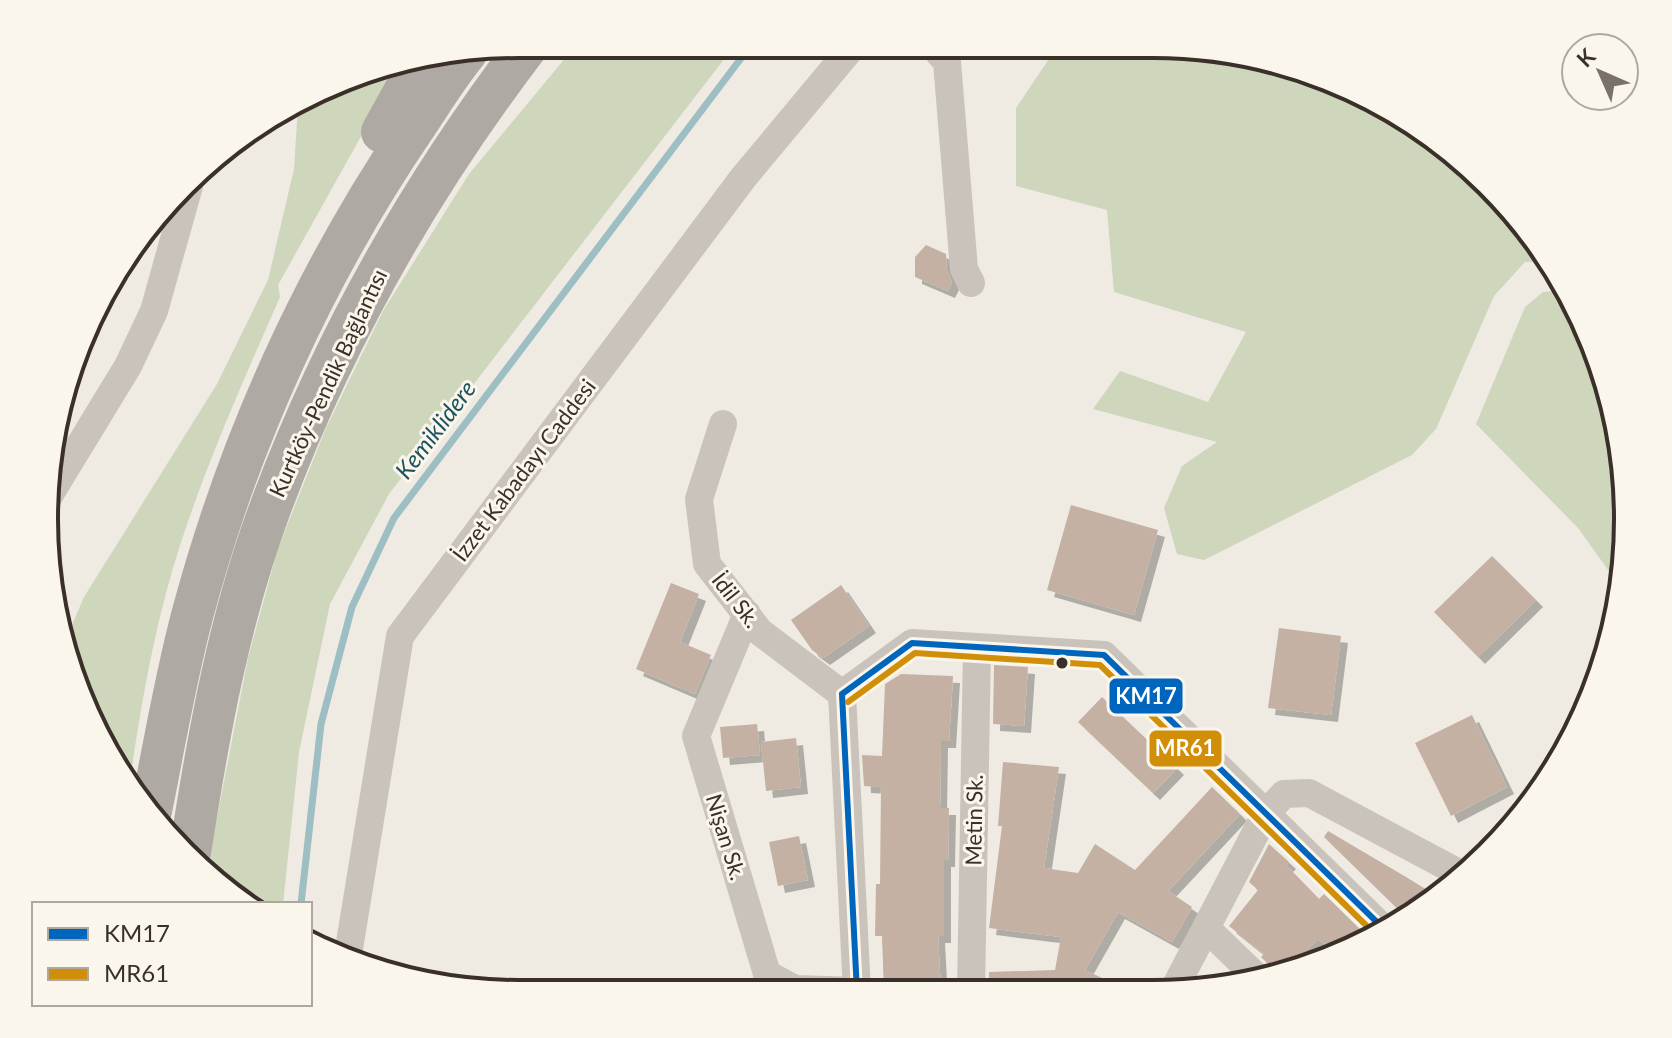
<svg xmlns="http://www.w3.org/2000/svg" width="1672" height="1038" font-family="Lato,sans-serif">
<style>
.green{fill:#ced6bc}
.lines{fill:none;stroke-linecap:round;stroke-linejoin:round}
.stream{stroke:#9dbec2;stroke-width:7}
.building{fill:#c4b1a4;filter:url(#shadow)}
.minor{stroke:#c9c3bb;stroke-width:28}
.highway{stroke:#aea9a2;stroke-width:42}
.bus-1-casing{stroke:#fbf6eb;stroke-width:12}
.bus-2-casing{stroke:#fbf6eb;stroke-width:12}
.bus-1{stroke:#0065bd;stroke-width:6}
.bus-2{stroke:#d18e08;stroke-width:6}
.bus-dot{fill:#3a3029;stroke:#fbf6eb;stroke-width:3}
.labels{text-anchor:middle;stroke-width:6;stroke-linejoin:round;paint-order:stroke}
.street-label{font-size:22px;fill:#3a3029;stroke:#fbf6eb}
.water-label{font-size:24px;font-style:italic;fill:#1b5360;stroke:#fbf6eb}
.rim{fill:none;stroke:#3a3029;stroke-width:4}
.line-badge{stroke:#fbf6eb;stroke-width:3}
.badge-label{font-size:22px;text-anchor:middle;font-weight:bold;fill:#fff}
</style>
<defs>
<filter id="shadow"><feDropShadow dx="7" dy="7" stdDeviation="0" flood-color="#0004"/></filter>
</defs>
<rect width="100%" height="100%" fill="#efebe3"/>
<path class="green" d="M 577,44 L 735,45 L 389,494 L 330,604 L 299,752 L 283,904 C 238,904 240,906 209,874 L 213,838 L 248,658 L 278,548 L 326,428 L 383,311 L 469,174 Z
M 1057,47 L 1215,48 L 1334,80 L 1442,142 L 1546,261 L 1525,262 L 1494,296 L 1436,429 L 1412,455 L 1204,560 L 1177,554 L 1164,508 L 1182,466 L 1217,442 L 1093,409 L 1120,371 L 1208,402 L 1246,332 L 1114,292 L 1107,210 L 1016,186 L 1016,108 Z
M 402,63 L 278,285 L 280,297 C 241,386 201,475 173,568 C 152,640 139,715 129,789 L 124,783 L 69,671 L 64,643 L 84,597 L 217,384 L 268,280 L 294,169 L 298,106 L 367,69 Z
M 1567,290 L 1624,457 L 1616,581 L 1578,528 L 1476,424 L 1525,307 L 1543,292 Z"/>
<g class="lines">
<path class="stream" d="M 301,904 L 321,724 L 352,607 L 394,518 L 751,45"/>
</g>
<path class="building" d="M 926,245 L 946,254 L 947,271 L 952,283 L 948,291 L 915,277 L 915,257 Z
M 1071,505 L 1158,530 L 1134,615 L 1047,590 Z
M 1492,556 L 1536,600 L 1478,657 L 1434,612 Z
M 671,583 L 699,594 L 680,642 L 711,655 L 695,694 L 636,669 Z
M 841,585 L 869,626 L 823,658 L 812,650 L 791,620 Z
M 1279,628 L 1341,636 L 1331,715 L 1268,708 Z
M 994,665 L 1028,667 L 1024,726 L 993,724 Z
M 901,674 L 953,676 L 949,741 L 941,741 L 940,808 L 949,808 L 948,860 L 944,860 L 944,936 L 938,936 L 941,992 L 884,992 L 882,936 L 875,936 L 876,884 L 880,884 L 881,787 L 864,786 L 862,755 L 882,756 L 885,684 Z
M 1102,697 L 1177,768 L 1153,793 L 1078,722 Z
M 1472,715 L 1507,787 L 1451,816 L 1415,743 Z
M 757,724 L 760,755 L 723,758 L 720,727 Z
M 796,738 L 801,787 L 766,791 L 761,742 Z
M 1003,762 L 1059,767 L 1044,868 L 1078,873 L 1095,844 L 1135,870 L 1212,787 L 1240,814 L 1168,891 L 1192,907 L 1172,942 L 1118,912 L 1085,970 L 1134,993 L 989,992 L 989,972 L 1055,970 L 1061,937 L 989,928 L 1002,826 L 998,826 Z
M 1328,831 L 1406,877 L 1432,893 L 1406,917 L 1324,837 Z
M 799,836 L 808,880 L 778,886 L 769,842 Z
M 1269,844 L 1289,862 L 1286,865 L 1319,899 L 1324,894 L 1370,939 L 1336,953 L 1318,939 L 1280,976 L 1261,957 L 1264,954 L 1229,926 L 1258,890 L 1249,882 Z"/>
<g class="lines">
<path class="minor" d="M 933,46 L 947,62 L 964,269 L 971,283
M 723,424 L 699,499 L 707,564 L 760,632 L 842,694
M 47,499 L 128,366 L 154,311 L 189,186
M 747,614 L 696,736 L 767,974 L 795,989 L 857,991
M 842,694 L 912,643 L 1104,655 L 1387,932
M 842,694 L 857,992
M 1206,928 L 1260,980
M 347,961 L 400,636 L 743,178 L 853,46
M 971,992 L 977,647
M 1172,993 L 1266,813 L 1284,794 L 1309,793 L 1457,872"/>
<path class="highway" d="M 382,132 L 422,60
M 151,811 C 164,746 175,680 192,616 C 238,443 314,275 414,128 C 431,103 447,76 466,53
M 190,853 C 208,736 229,618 271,506 C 333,340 421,185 529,44"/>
<g class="bus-1-casing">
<path id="bus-1" d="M 842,694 L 912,643 L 1104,655 L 1387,932
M 842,694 L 857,992"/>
</g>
<g class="bus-2-casing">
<path id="bus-2" d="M 848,702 L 915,653 L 1100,665 L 1377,936"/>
</g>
<use href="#bus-1" class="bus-1"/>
<use href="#bus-2" class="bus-2"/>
</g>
<circle class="bus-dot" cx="1062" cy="663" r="7"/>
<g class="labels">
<g class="street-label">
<text transform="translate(328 383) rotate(-65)" y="8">Kurtköy-Pendik Bağlantısı</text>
<text transform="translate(524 470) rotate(-53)" y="8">İzzet Kabadayı Caddesi</text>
<text transform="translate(736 600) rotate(52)" y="8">İdil Sk.</text>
<text transform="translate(974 820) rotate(-89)" y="8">Metin Sk.</text>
<text transform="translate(726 837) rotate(73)" y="8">Nişan Sk.</text>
</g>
<g class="water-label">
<text transform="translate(436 430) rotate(-53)" y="8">Kemiklidere</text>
</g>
</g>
<path d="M0 0H1672V1038H0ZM519 58H1153A461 461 0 0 1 1614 519V519A461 461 0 0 1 1153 980H519A461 461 0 0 1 58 519V519A461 461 0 0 1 519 58Z" fill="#fbf6eb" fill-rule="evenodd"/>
<path class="rim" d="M519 58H1153A461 461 0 0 1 1614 519V519A461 461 0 0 1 1153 980H519A461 461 0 0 1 58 519V519A461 461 0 0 1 519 58Z"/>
<g class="line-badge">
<rect x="1108" y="677" width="76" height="38" rx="8" fill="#0065bd"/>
<rect x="1148" y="729" width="75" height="39" rx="8" fill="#d18e08"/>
</g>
<g class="badge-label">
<text x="1146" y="704">KM17</text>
<text x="1185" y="756">MR61</text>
</g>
<rect x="32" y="902" width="280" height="104" fill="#fbf6eb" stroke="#aea79d" stroke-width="2"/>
<rect x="48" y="928" width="40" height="12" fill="#0065bd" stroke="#aea79d" stroke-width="2"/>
<text x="104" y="942" font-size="24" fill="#3a3029">KM17</text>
<rect x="48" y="968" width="40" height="12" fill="#d18e08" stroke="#aea79d" stroke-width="2"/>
<text x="104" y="982" font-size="24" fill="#3a3029">MR61</text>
<g transform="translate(1600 72) rotate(315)"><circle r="38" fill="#fbf6eb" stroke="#aea79d" stroke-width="2"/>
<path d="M0-6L14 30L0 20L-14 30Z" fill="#79716a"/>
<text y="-12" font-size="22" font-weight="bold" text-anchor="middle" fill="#3a3029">K</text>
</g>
</svg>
